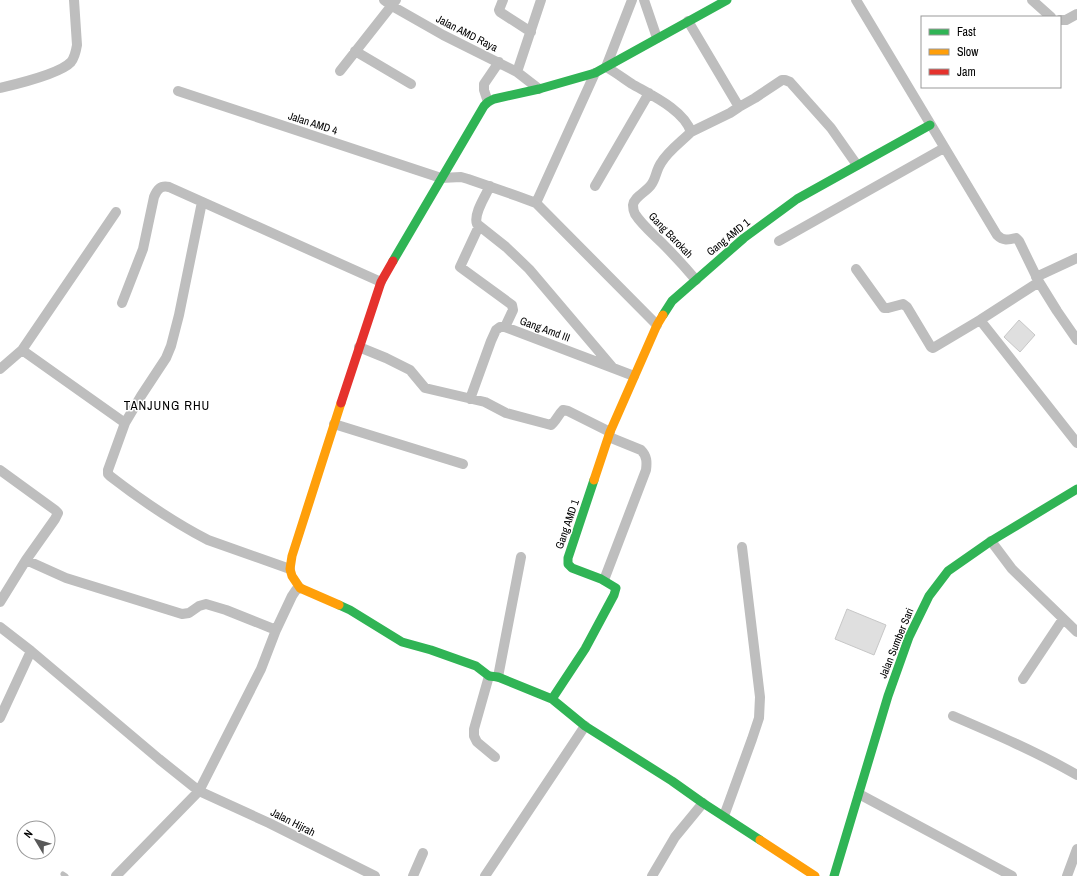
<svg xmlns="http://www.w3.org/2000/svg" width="1077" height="876" font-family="'Archivo Narrow',sans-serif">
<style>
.building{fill:#dfdfdf;stroke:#c7c7c7}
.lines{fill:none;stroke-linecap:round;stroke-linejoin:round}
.lane{stroke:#bebebe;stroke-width:5}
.street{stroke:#bebebe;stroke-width:10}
.fast{stroke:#30b455;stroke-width:9}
.slow{stroke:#ff9f0a;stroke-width:9}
.jam{stroke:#e5322d;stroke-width:9}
.labels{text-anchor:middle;stroke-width:3;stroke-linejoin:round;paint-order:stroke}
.street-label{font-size:11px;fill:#000;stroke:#fff}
.quarter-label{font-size:13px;letter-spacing:1px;fill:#000;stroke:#fff}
</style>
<rect width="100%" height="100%" fill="#fff"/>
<path class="building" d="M 1019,320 L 1035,335 L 1020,352 L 1004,337 Z
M 847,609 L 886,625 L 874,655 L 835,639 Z"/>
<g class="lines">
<path class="lane" d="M 63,874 L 66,876"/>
<path class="street" d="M 384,0 L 392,6 L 443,35 L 517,72 L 539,89
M 503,0 L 499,10 L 500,12 L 531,32
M 632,0 L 606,67 C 615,72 623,78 632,84 C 651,95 684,110 691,132 L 730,113 L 739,107 L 755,98 L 782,80 L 785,80 L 790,82 L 831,128 L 857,165
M 644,0 L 657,38
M 856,0 L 997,235 C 1003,241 1008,240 1016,238 L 1019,241 L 1039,282 L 1057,311 L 1077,340
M 1032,0 L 1051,17
M 1060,20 L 1066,20 L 1077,14
M 688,21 L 739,107
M 355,51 L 411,84
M 340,71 L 396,0
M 517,72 L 541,0
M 0,88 C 17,84 60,74 71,62 C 75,57 76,51 77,45 L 74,0
M 178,91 L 441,178 L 461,177 L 468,179 L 517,196 L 536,203 L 657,325
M 488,102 L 484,90 L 484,84 L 499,62
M 691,132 C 681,142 668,151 661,163 C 656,170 656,179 651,185 C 646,192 634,197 633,205 C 633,208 634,212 635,214 C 642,225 653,234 662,243 C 674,255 685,267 696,280
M 490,186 C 486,195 473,214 477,224 L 506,247 L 529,269 L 613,368
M 595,186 L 649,93
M 536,203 L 595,73
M 479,226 L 460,267 L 512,305 L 513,310 L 505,327
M 779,241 L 944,148
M 856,269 L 884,308 L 888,308 L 903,304 L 907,307 L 931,347 L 933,348 L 980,320 L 1039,282
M 1036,277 L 1077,258
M 122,303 L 143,249 L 154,197 C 157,190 160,185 169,187 L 381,282
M 980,320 L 1077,443
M 359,347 L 386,358 L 410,370 L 425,388 L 485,402 L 506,413 L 551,425 C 556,421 558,415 563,410 L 568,411 L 610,432
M 22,350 L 125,423 L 108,470 L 108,474 L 110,476 C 141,500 173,522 208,540 L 290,569
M 0,369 L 22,350 L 116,212
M 470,399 L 491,341 L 496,330 L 500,327 L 505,327 L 613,368 L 634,376
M 125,423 L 141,396 L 166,358 L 171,346 L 179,315 L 202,202
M 334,424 L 463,464
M 0,470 L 55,510 L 58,513 L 55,519 L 26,560 L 0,602
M 991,541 L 1012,569 L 1077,632
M 26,560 L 66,578 L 182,614 L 189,613 L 199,606 L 206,604 L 226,610 L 276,630
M 604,580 L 646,470 C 647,462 647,456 641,450 L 609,437
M 0,627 L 31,651 L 159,759 L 199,791 L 269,823 L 375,876
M 489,676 L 474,729 L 474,736 L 477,742 L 495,757
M 498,677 L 521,557
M 1023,679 L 1063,619
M 953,716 C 995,734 1037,752 1077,775
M 0,718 L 31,651
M 859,794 L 1012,876
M 724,816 L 752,739 L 759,718 L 760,697 L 742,547
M 116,876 L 199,791 L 261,669 L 276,630 L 292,596 L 296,590 L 300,588
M 413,876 L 423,853
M 485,876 L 585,726
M 652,876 L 675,837 L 703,803
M 1067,876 L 1077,849"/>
<path class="fast" d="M 393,261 L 484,106 L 488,102 L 494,99 L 539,89 L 595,73 L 727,0
M 663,315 L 672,301 L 744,238 L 797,199 L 930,125
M 339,605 L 350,610 L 402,642 L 431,650 L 476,666 L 489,676 L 498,677 L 552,699 L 585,726 L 672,781 L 703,803 L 760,840
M 552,699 L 585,649 L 614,595 L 616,588 L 601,579 L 572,568 L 568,564 L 568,558 L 594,480
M 834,876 L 888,696 L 909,637 L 929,596 L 948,571 L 991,541 L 1077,489"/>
<path class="slow" d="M 594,480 L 610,432 L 657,325 L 663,315
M 339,605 L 300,588 L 292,576 L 290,569 L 292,556 L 341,403
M 760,840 L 815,876"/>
<path class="jam" d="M 341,403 L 381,282 L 393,261"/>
</g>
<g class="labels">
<g class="street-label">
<text transform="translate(467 33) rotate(27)" y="4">Jalan AMD Raya</text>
<text transform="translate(313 123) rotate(18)" y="4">Jalan AMD 4</text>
<text transform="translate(671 235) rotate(46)" y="4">Gang Barokah</text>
<text transform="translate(728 237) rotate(-39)" y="4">Gang AMD 1</text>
<text transform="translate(545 329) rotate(20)" y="4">Gang Amd III</text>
<text transform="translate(567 524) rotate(-71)" y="4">Gang AMD 1</text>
<text transform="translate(896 643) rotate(-68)" y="4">Jalan Sumber Sari</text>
<text transform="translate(293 822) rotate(27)" y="4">Jalan Hijrah</text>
</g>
<g class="quarter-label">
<text x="167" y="410">TANJUNG RHU</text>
</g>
</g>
<rect x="921" y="16" width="140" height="72" fill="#ffffff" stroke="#999999"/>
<rect x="929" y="29" width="20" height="6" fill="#30b455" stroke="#999999"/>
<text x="957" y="36" font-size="12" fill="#000000">Fast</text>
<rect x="929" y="49" width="20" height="6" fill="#ff9f0a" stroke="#999999"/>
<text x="957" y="56" font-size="12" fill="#000000">Slow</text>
<rect x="929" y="69" width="20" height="6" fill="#e5322d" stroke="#999999"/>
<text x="957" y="76" font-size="12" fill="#000000">Jam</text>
<g transform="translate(36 840) rotate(308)"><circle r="19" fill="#ffffff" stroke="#999999"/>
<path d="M0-3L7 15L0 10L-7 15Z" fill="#595959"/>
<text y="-6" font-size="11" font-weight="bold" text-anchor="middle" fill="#000000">N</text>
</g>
</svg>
